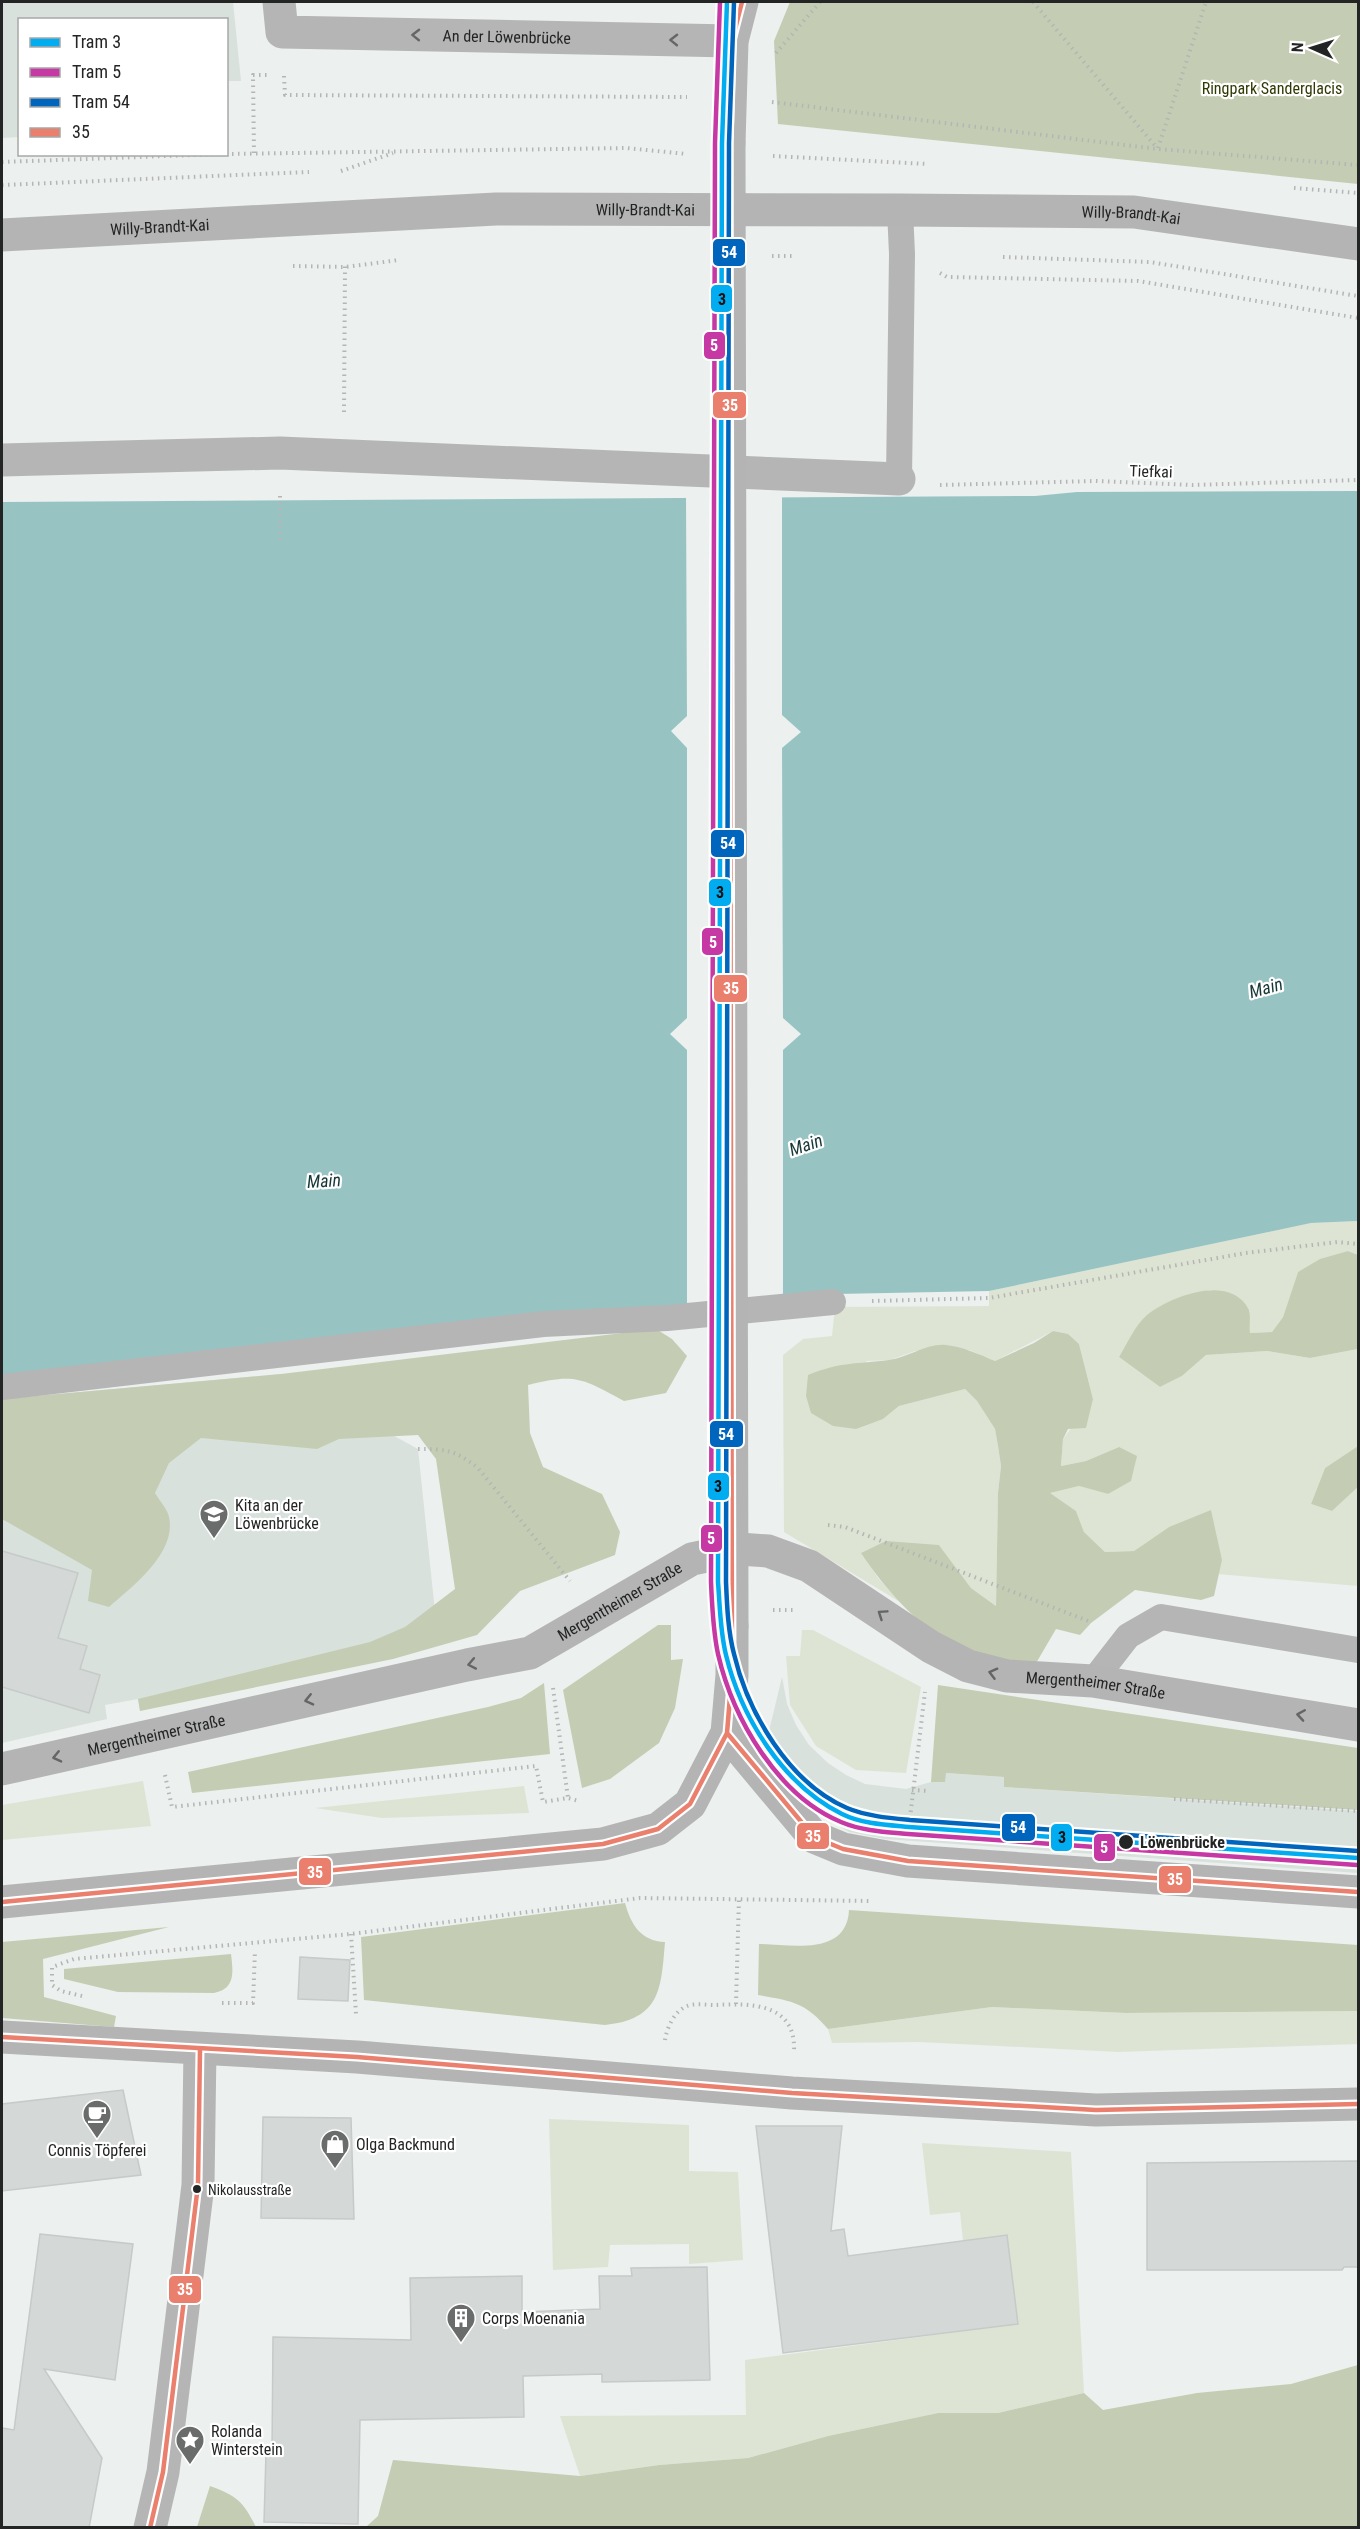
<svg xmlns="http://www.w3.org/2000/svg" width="1360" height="2529" font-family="'Roboto Condensed',sans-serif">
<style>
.built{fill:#d8e1dc}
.green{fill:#dee4d4}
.forest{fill:#c4cdb3}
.water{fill:#97c4c3;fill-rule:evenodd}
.pier{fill:#ecf0ee}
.building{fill:#d4d8d6;stroke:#c6cac8;stroke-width:1.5}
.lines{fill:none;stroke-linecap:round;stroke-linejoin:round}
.path{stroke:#b4b5b4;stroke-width:4;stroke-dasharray:1.5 4.5;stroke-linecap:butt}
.lane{stroke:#b5b5b5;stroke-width:26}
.street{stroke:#b5b5b5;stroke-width:33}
.secondary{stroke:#b4b4b4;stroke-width:33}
.secondary-bridge{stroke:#b4b4b4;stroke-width:33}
.bus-1-casing{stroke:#fff;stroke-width:9}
.bus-1{stroke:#ea7f6e;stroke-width:4.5}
.tram-1-casing{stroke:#fff;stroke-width:9}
.tram-2-casing{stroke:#fff;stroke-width:9}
.tram-3-casing{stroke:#fff;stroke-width:9}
.tram-1{stroke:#01adf0;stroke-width:4.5}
.tram-2{stroke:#c638a3;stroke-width:4.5}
.tram-3{stroke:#0065bd;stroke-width:4.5}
.oneway{stroke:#656665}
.oneway2{stroke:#646565}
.stop-dot{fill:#232524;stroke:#fff;stroke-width:2}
.labels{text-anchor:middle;stroke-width:4.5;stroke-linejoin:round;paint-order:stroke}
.bus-label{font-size:14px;fill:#232524;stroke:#fff;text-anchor:start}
.street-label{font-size:16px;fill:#232524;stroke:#fff}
.park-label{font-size:16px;fill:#2f3902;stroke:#fff}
.poi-label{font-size:16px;fill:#232524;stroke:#fff;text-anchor:start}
.stop-label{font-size:16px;font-weight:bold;fill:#232524;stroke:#fff;text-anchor:start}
.water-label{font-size:18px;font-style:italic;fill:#183838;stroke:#fff}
.line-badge{stroke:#fff;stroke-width:2}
.badge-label{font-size:16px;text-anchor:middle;font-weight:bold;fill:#fff}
.pale-badge-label{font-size:16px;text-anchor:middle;font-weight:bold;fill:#111}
</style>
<rect width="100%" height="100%" fill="#ecf0ee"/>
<path class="built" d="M 2,2 L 233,2 L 241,81 L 227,81 L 226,20 L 20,20 L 19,137 L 2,138 Z
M 281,1374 L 418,1449 L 437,1631 L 140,1711 L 138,1699 L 105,1705 L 107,1719 L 2,1743 L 2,1399 Z
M 782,1677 L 787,1704 L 796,1725 L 809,1745 L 828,1763 L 846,1775 L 865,1784 L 906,1789 L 931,1782 L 945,1782 L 945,1773 L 1004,1777 L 1004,1787 L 1358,1811 L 1358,1873 L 885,1839 L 849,1832 L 807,1807 L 776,1771 L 765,1748 Z"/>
<path class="green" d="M 1358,1221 L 1358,1255 L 1348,1251 L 1298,1272 L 1283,1317 L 1272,1332 L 1249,1333 L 1250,1311 L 1211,1290 C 1154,1306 1150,1305 1119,1357 L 1160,1387 L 1182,1376 L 1206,1355 L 1267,1351 L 1310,1358 L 1358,1349 L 1358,1446 L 1325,1468 L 1311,1504 L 1332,1511 L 1358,1487 L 1358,1586 L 1218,1574 L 1222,1559 L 1169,1527 L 1134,1551 L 1105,1552 L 1084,1532 L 1076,1511 L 1049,1493 L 1079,1486 L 1108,1494 L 1119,1447 L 1086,1461 L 1061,1466 L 1063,1439 L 1093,1399 L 1079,1344 L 1053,1331 L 995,1361 L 969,1350 L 915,1351 L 890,1360 L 866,1361 L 883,1419 L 899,1406 L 965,1389 L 977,1401 L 995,1429 L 998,1446 L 1001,1466 L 998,1493 L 996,1606 L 971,1588 L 939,1545 L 862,1553 L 878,1578 L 900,1602 L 784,1532 L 783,1355 L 803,1339 L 832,1336 L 835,1307 L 989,1306 L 989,1291 L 1311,1223 Z
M 802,1630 L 813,1630 L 921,1687 L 906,1773 L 856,1770 L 816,1746 L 790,1705 L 786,1656 L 800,1656 Z
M 143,1781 L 151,1826 L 2,1840 L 2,1805 Z
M 524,1786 L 529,1813 L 382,1818 L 315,1808 Z
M 992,2007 L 1126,2013 L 1358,2011 L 1358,2044 L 1118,2052 L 919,2042 L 832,2043 L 828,2029 Z
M 549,2119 L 689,2125 L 689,2171 L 738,2172 L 743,2260 L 689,2264 L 689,2244 L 610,2245 L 608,2267 L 553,2270 Z
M 922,2143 L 1071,2152 L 1084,2393 L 998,2413 L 938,2413 L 828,2436 L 748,2458 L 659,2465 L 580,2476 L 560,2416 L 746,2415 L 745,2360 L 1018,2324 L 1007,2236 L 963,2241 L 960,2212 L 930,2215 Z"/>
<path class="forest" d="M 790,2 L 1358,2 L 1358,184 L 778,124 L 774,41 Z
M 1348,1251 L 1358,1255 L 1358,1349 L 1310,1358 L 1267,1351 L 1206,1355 L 1182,1376 L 1160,1387 L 1119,1357 C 1127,1344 1135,1325 1147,1315 C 1171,1296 1231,1273 1249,1310 C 1251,1316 1249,1326 1250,1333 L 1272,1332 L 1283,1317 L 1298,1272 L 1320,1259 Z
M 656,1329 L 672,1339 L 687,1356 L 666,1393 L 624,1401 C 582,1378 575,1373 528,1385 L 530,1433 L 543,1467 L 602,1494 L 620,1532 L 615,1555 L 520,1591 L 477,1635 L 393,1659 L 140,1711 L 138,1699 L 370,1642 L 405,1627 L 455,1589 L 436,1459 L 418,1435 L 339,1439 L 317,1449 L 201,1438 L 169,1463 L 155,1493 C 159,1500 168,1510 169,1517 C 177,1553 132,1587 109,1607 L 88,1601 L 92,1570 L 2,1519 L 2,1399 L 281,1374 Z
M 1053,1331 L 1068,1334 L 1079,1344 L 1093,1399 L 1086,1428 L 1068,1429 L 1063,1439 L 1061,1466 L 1086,1461 L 1119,1447 L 1137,1456 L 1131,1481 L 1108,1494 L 1079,1486 L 1050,1493 L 1076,1511 L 1084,1532 L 1105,1552 L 1134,1551 L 1169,1527 L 1211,1510 L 1222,1560 L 1214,1596 L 1201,1600 L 1135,1590 L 1091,1623 L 1080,1635 L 1056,1629 L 1032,1670 C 1009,1663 976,1658 956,1647 C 918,1626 885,1589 861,1553 L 886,1541 L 939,1545 L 971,1588 L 996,1606 L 998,1493 L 1001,1466 L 998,1446 L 995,1429 L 977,1401 L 965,1389 L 899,1406 L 883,1419 L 856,1429 L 833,1426 L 811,1413 L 806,1396 L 808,1375 C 839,1362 857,1364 889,1360 C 907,1358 927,1343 946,1345 C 963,1347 979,1354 995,1361 L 1034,1343 Z
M 1358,1446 L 1358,1487 L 1332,1511 L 1311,1504 L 1325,1468 Z
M 658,1625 L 671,1625 L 671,1660 L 683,1659 L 675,1708 L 659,1743 L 610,1779 L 582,1788 L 563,1690 Z
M 544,1683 L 550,1754 L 192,1793 L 188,1772 L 488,1707 L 521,1698 Z
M 938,1685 L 1358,1748 L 1358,1810 L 1004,1787 L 1004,1777 L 946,1773 L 945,1782 L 931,1782 Z
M 625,1903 C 631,1925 641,1941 665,1942 C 661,1989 661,2019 605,2025 L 364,2000 L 361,1937 Z
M 849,1910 L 1358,1945 L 1358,2011 L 1126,2013 L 992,2007 L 828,2029 C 805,2002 792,2001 758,1995 L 759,1944 C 792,1945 847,1956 849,1910 Z
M 169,1927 L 43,1959 L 44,1997 L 116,2016 L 114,2027 L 2,2018 L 2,1942 Z
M 231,1954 C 233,1971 236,1989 214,1993 L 118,1992 L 64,1979 L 64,1969 Z
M 1358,2365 L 1358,2527 L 366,2527 L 378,2516 L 393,2460 L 580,2476 L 659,2465 L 748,2458 L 828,2436 L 938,2413 L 998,2413 L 1084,2393 L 1103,2410 L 1197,2393 L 1291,2384 Z
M 210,2486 C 237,2496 243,2501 256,2527 L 264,2527 L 197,2527 Z"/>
<path class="water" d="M 1358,491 L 1358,1221 L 1311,1223 L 989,1291 L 836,1294 L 2,1382 L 2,502 L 1035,496 L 1077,492 ZM 782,715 L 801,732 L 782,748 L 687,748 L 671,731 L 687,716 ZM 687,1018 L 783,1018 L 801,1034 L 783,1050 L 687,1050 L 670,1034 Z"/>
<path class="pier" d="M 782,494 L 782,719 L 687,720 L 686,495 Z
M 687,744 L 782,744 L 783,1022 L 687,1022 Z
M 687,1046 L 783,1046 L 783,1302 L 687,1310 Z"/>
<path class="building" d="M 2,1551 L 78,1573 L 58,1638 L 87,1646 L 80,1669 L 100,1675 L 89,1713 L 2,1687 Z
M 300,1957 L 350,1960 L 348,2001 L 298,1999 Z
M 123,2090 L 141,2175 L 2,2191 L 2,2104 Z
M 263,2117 L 351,2118 L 354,2219 L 261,2218 Z
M 756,2126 L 842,2126 L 831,2231 L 844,2229 L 848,2256 L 1007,2235 L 1018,2324 L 783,2353 Z
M 1359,2161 L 1359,2267 L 1344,2267 L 1342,2270 L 1147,2270 L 1147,2163 Z
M 40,2234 L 133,2244 L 115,2380 L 44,2369 L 102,2458 L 89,2528 L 2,2528 L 2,2428 L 14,2430 Z
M 707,2267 L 710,2380 L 602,2382 L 602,2374 L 523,2376 L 524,2417 L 360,2420 L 358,2524 L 264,2522 L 266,2453 L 272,2453 L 273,2337 L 411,2340 L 410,2278 L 522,2276 L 522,2312 L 600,2309 L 599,2276 L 632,2276 L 631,2268 Z"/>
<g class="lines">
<path class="path" d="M 1033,2 L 1157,148
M 776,53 L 820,2
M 284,76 L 285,95 L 687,97
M 772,102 L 1158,149 L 1358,165
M 1158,148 L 1206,2
M 254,153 L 253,75 L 269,75
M 226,154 L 626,148 L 687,154
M 773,156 L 927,164
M 2,162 L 222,154
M 341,171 L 393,153
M 2,185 L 309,172
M 1294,188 L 1358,193
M 772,256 L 794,256
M 1003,257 L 1150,262 L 1358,296
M 293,266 L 345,267 L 399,260
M 940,273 L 947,277 L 1138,281 L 1358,318
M 344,412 L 345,266
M 940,485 L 1095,481 L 1192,485 L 1358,480
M 280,496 L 280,543
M 872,1301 L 989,1298 L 1246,1253 L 1337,1242 L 1358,1244
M 418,1449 C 446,1449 455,1450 478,1468 L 570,1581
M 828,1525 L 845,1527 L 1091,1622
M 773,1610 L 796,1610
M 553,1688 L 568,1798
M 165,1775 L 172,1807 L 536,1766 L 543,1802 L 568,1798 L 579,1801
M 912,1790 L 930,1791
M 1174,1799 L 1358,1811
M 910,1818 L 925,1692
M 351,1934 L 356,2014
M 82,1996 L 61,1991 L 52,1985 L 52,1967 L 74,1959 L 351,1934 L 640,1898 L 871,1901
M 222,2003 L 253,2003 L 255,1950
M 736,2004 L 739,1897
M 665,2040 C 667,2028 674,2011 687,2006 C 694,2003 707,2005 715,2005 C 751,2003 796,2003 794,2051"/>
<path class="lane" d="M 899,479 L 902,254 L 900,210
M 2,1387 L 543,1324 L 667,1318 L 833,1302
M 1093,1681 L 1128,1636 L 1161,1617 L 1358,1650"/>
<g class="street">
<path id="s1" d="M 279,2 L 282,32 L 732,41"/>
<path d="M 2,460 L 280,453 L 899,479"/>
<path d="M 150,2528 L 163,2472 L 198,2185 L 200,2049"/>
</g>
<g class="secondary">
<path d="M 729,143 L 732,41 L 742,2"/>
<path id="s2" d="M 2,235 L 496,209 L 900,210 L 1134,212 L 1358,244"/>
<path d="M 727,1733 L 814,1837 L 843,1849 L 908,1861 L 1358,1892"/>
<path id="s3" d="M 2,1769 L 467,1665 L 530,1653 L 692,1559 L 739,1549 L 768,1551 L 809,1566 L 931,1647 L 968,1666 L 1007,1676 L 1093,1681 L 1358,1725"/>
<path d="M 2,1902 L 603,1844 L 658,1829 L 690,1804 L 727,1733 L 732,1675 L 732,1626"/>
<path d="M 2,2037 L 357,2057 L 792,2093 L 1096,2110 L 1358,2104"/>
</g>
<path class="secondary-bridge" d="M 729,143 L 732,1626"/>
<g class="bus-1-casing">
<path id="bus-1" d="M 731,1684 L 727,1733 L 814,1837 L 843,1849 L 908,1861 L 1358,1892
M 2,1902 L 603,1844 L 658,1829 L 690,1804 L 727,1733 L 732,1675 L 729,143 L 732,41 L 742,2
M 2,2037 L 357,2057 L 792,2093 L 1096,2110 L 1358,2104
M 150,2528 L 163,2472 L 198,2185 L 200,2049"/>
</g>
<use href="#bus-1" class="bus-1"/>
<g class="tram-1-casing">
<path id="tram-1" d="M 727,2 L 722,143 L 718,1582 C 720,1606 720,1631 726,1655 C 741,1717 783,1785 842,1814 C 862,1824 887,1825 909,1827 L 1358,1858"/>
</g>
<g class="tram-2-casing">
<path id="tram-2" d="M 720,2 L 715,143 L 711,1582 C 712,1606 713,1631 718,1654 C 733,1719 778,1796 841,1822 C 862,1831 886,1832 908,1834 L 1357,1865"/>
</g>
<g class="tram-3-casing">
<path id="tram-3" d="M 734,2 L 729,143 L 726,1582 C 727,1606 728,1631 734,1654 C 748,1713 789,1783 847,1808 C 866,1816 889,1818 910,1820 L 1358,1851"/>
</g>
<use href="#tram-1" class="tram-1"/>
<use href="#tram-2" class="tram-2"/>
<use href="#tram-3" class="tram-3"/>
</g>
<defs><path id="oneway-chevron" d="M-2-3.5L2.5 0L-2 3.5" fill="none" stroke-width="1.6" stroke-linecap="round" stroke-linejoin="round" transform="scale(1.5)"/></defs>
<g class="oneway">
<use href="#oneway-chevron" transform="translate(416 35) rotate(-179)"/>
<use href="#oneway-chevron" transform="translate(674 40) rotate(-179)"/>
</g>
<g class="oneway2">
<use href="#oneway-chevron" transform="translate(882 1614) rotate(-146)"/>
<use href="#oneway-chevron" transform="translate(472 1664) rotate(169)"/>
<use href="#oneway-chevron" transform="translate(993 1673) rotate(-165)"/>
<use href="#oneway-chevron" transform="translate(309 1700) rotate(167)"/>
<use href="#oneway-chevron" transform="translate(1301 1715) rotate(-171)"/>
<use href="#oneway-chevron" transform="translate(57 1757) rotate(167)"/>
</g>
<defs>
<g id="school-pin" transform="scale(1.5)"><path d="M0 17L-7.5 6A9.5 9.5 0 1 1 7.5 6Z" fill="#696c6b" stroke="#fff"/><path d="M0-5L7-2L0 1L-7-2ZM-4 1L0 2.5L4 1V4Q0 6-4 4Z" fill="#fff"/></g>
<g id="cafe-pin" transform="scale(1.5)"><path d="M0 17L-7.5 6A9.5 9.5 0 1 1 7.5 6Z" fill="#696c6b" stroke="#fff"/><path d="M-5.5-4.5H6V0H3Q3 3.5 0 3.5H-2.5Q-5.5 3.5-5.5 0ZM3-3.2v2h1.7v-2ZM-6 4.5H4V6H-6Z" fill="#fff"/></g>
<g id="shop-pin" transform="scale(1.5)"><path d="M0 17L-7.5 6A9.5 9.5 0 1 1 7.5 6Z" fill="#696c6b" stroke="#fff"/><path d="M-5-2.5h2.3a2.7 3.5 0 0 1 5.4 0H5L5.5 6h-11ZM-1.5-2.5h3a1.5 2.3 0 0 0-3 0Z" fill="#fff"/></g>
<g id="building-pin" transform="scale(1.5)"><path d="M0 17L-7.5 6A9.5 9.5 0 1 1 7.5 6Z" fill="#696c6b" stroke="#fff"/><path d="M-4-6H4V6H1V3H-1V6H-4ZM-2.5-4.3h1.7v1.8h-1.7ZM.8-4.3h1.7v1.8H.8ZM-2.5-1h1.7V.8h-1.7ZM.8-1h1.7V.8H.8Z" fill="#fff"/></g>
<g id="sight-pin" transform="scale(1.5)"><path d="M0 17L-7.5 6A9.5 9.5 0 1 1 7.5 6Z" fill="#696c6b" stroke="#fff"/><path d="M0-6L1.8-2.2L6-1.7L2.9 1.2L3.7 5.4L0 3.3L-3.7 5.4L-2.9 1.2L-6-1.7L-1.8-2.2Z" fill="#fff"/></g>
</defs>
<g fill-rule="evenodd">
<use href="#school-pin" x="214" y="1514"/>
<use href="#cafe-pin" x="97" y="2114"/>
<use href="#shop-pin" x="335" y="2144"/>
<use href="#building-pin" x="461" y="2318"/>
<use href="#sight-pin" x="190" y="2440"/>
</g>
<g class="stop-dot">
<circle cx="1126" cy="1842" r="8"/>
<circle cx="197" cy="2189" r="5"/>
</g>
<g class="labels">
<g class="bus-label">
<text x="208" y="2195">Nikolausstraße</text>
</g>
<g class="street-label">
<text dy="6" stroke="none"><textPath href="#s1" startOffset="255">An der Löwenbrücke</textPath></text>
<text dy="6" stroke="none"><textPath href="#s2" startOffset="644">Willy-Brandt-Kai</textPath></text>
<text dy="6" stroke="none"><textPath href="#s2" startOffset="1130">Willy-Brandt-Kai</textPath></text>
<text dy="6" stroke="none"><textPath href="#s2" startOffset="158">Willy-Brandt-Kai</textPath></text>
<text transform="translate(1151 471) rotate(2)" y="6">Tiefkai</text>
<text dy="6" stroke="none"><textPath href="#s3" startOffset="644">Mergentheimer Straße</textPath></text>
<text dy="6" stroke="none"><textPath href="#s3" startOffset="1166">Mergentheimer Straße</textPath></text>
<text dy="6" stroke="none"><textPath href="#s3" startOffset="158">Mergentheimer Straße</textPath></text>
</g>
<g class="park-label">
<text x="1272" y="94">Ringpark Sanderglacis</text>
</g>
<g class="poi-label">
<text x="235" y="1511">Kita an der<tspan x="235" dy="18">Löwenbrücke</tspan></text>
<text x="356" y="2150">Olga Backmund</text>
<text x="97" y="2156" text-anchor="middle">Connis Töpferei</text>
<text x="482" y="2324">Corps Moenania</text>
<text x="211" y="2437">Rolanda<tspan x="211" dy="18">Winterstein</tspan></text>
</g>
<g class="stop-label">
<text x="1140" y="1848">Löwenbrücke</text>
</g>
<g class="water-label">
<text transform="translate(1266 988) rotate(-15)" y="6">Main</text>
<text transform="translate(806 1145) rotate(-19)" y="6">Main</text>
<text transform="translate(324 1181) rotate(-3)" y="6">Main</text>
</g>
</g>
<g class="line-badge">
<rect x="712" y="238" width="34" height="29" rx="6" fill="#0065bd"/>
<rect x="710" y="284" width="23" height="29" rx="6" fill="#01adf0"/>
<rect x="703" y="331" width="23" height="29" rx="6" fill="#c638a3"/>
<rect x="712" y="391" width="35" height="28" rx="6" fill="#ea7f6e"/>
<rect x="710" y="829" width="35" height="29" rx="6" fill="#0065bd"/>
<rect x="708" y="878" width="24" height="29" rx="6" fill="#01adf0"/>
<rect x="701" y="927" width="23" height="29" rx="6" fill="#c638a3"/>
<rect x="713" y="974" width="35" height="29" rx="6" fill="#ea7f6e"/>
<rect x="709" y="1420" width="35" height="28" rx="6" fill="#0065bd"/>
<rect x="707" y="1472" width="23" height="29" rx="6" fill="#01adf0"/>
<rect x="700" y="1524" width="23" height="29" rx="6" fill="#c638a3"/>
<rect x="1001" y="1813" width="35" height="29" rx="6" fill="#0065bd"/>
<rect x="796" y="1822" width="34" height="28" rx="6" fill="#ea7f6e"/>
<rect x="1050" y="1823" width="23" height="29" rx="6" fill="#01adf0"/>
<rect x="1093" y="1833" width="23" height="29" rx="6" fill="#c638a3"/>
<rect x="298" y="1857" width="34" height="29" rx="6" fill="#ea7f6e"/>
<rect x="1158" y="1865" width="34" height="29" rx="6" fill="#ea7f6e"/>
<rect x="168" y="2275" width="34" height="29" rx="6" fill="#ea7f6e"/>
</g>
<g class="badge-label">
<text x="729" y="258">54</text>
<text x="714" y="351">5</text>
<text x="730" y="411">35</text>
<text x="728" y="849">54</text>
<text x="713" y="948">5</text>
<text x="731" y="994">35</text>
<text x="726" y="1440">54</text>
<text x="711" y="1544">5</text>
<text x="1018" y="1833">54</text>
<text x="813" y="1842">35</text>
<text x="1104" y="1853">5</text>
<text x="315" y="1878">35</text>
<text x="1175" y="1885">35</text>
<text x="185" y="2295">35</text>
</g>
<g class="pale-badge-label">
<text x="722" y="305">3</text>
<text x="720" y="898">3</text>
<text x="718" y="1492">3</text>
<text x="1062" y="1843">3</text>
</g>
<rect width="1360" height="2529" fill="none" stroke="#232524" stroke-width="6"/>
<rect x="18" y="18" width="210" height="138" fill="#ffffff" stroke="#a7a8a7" stroke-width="1.5"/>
<rect x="30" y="38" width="30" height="9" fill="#01adf0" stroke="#a7a8a7" stroke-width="1.5"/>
<text x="72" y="48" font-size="18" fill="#232524">Tram 3</text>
<rect x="30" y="68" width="30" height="9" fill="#c638a3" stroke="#a7a8a7" stroke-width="1.5"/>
<text x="72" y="78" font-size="18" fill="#232524">Tram 5</text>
<rect x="30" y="98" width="30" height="9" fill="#0065bd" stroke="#a7a8a7" stroke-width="1.5"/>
<text x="72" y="108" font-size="18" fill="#232524">Tram 54</text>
<rect x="30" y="128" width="30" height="9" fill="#ea7f6e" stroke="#a7a8a7" stroke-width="1.5"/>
<text x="72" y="138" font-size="18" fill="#232524">35</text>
<g transform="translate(1312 48) rotate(273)" stroke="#ffffff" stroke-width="4.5" paint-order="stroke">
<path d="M0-4.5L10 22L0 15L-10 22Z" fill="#232524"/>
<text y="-9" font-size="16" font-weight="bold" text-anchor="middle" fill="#232524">N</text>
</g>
</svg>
